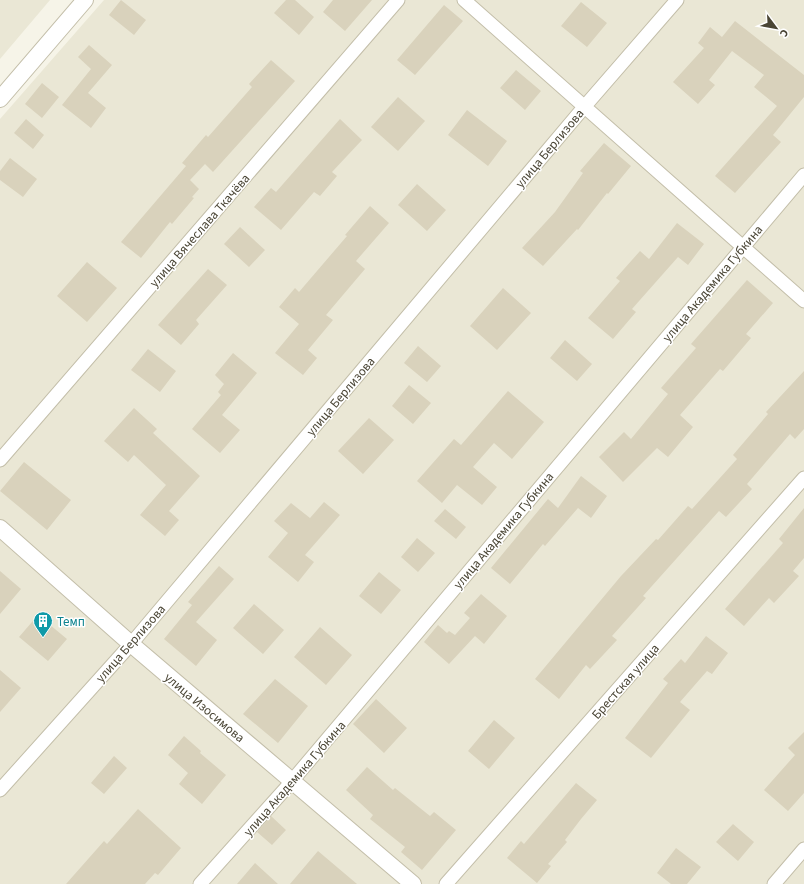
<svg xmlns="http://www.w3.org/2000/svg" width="804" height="884" font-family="'Source Sans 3',sans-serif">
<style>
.residential{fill:#eae7d5}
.building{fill:#d9d2bc}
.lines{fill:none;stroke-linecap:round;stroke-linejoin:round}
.minor-casing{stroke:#c3bea9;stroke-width:15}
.tertiary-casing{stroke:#c3bea9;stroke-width:18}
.minor{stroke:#fff;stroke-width:13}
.tertiary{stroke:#fff;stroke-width:16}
.labels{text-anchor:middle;stroke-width:3;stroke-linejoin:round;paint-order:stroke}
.street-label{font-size:13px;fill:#4a4535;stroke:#fff}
.culture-label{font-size:13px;fill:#0d838f;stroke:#fff;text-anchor:start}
</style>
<rect width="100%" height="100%" fill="#f6f4e8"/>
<path class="residential" d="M 0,0 L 50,0 L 0,59 Z
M 104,0 L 804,0 L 804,884 L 0,884 L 0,119 Z"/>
<path class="building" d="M 121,0 L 146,20 L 134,35 L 109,15 Z
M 286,0 L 295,0 L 314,17 L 299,35 L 274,13 Z
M 333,0 L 372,0 L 345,31 L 323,12 Z
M 581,2 L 607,23 L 587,47 L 561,26 Z
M 444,5 L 463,21 L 415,75 L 397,60 Z
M 735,21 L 804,75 L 804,97 L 773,135 L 781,142 L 735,193 L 715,176 L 777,106 L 754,87 L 764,75 L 732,51 L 709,80 L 715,85 L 698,104 L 673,82 L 704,48 L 698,43 L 710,27 L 722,37 Z
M 89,45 L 112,65 L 88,93 L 106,108 L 91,128 L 62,105 L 91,69 L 78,57 Z
M 271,60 L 295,81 L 213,172 L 205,164 L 190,180 L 199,189 L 192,197 L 194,198 L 172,224 L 170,222 L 141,258 L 121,242 L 186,166 L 182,163 L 206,135 L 208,137 L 252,87 L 249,84 Z
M 516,70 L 541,91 L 525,110 L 500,88 Z
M 42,83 L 59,97 L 42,118 L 25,104 Z
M 398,97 L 425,121 L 398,151 L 371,127 Z
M 467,110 L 507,141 L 488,166 L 448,135 Z
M 26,119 L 44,135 L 33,149 L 14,133 Z
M 340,119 L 362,140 L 332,172 L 337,176 L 320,196 L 314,192 L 281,230 L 254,207 L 271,188 L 276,192 Z
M 604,143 L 631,166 L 608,194 L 607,193 L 578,230 L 577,229 L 543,266 L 522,248 L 555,212 L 583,173 L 580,171 Z
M 10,158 L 37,179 L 23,197 L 0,180 L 0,171 Z
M 417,184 L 446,210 L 427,231 L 398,205 Z
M 370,206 L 389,223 L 356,261 L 365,269 L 326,315 L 333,320 L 308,350 L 317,358 L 303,375 L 275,353 L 299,324 L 279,307 L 295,288 L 299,292 L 347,236 L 345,235 Z
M 677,223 L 704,244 L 688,265 L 678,257 L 632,309 L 636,312 L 613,339 L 588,318 L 620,281 L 616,278 L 640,251 L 649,259 Z
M 240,227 L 265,250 L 249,267 L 224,244 Z
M 87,262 L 117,288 L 87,322 L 57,296 Z
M 208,269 L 227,285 L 196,320 L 199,324 L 181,345 L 158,325 Z
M 747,280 L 773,303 L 746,334 L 751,338 L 723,371 L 720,369 L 680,415 L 693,427 L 668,457 L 657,448 L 623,482 L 599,457 L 624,432 L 631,439 L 668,394 L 661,388 L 696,348 L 691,344 Z
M 503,288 L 531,313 L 497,350 L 470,326 Z
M 565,340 L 592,364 L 577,381 L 550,358 Z
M 418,346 L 441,366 L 427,382 L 404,363 Z
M 148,349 L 176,371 L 160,392 L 131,370 Z
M 233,353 L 257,373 L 222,415 L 240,430 L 220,453 L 192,429 L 221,395 L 218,392 L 224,384 L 215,375 Z
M 804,371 L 804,429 L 795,439 L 790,434 L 747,484 L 752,489 L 726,517 L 719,511 L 643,596 L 646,598 L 612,636 L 617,640 L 590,669 L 586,665 L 559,699 L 535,679 L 621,576 L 656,539 L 658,540 L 688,506 L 692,509 L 737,459 L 733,455 L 768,414 L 766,412 Z
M 409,385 L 431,403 L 413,424 L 392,406 Z
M 508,391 L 544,422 L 512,459 L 494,443 L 473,467 L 497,487 L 482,505 L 457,485 L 442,503 L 417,481 L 454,439 L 461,445 Z
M 134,408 L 157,429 L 153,433 L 200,476 L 169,511 L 179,520 L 165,536 L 140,515 L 166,485 L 134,455 L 128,462 L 104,441 Z
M 369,418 L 394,440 L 363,474 L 338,451 Z
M 24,462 L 71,500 L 47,530 L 0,491 Z
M 581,476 L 607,496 L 591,518 L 578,508 L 545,546 L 543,544 L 510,584 L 491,568 L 548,499 L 558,508 Z
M 324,502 L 340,515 L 305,555 L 314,562 L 298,582 L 268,557 L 288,533 L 274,521 L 291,503 L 310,518 Z
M 804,508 L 804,558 L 793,571 L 799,576 L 774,603 L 769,598 L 744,626 L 725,609 L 783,543 L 779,539 Z
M 445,509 L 466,527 L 456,539 L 434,521 Z
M 417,538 L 435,553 L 418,572 L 401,557 Z
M 219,566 L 234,579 L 196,622 L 217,640 L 196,666 L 164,639 L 192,605 L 188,602 Z
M 0,571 L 21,589 L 0,614 Z
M 379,572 L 401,590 L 381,614 L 359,596 Z
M 481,594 L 507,616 L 484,644 L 475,636 L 449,664 L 424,642 L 438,625 L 447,633 L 449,631 L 455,635 L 470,618 L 464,613 Z
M 254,604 L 284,630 L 263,654 L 233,628 Z
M 38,615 L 67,639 L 48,661 L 19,637 Z
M 320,627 L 352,655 L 326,685 L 294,657 Z
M 706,636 L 728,653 L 712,674 L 707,671 L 680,702 L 690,710 L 651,758 L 625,738 L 668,683 L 663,679 L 681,659 L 685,663 Z
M 0,670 L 21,688 L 0,712 Z
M 275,679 L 308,706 L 278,743 L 243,714 Z
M 376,699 L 407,728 L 384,753 L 353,724 Z
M 494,720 L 515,738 L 489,769 L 468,751 Z
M 804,732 L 804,793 L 788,811 L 764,790 L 795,755 L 788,748 Z
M 184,736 L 201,751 L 200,753 L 226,775 L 202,804 L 179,784 L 188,773 L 168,755 Z
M 114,756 L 127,768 L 104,794 L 91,783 Z
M 367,767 L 393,790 L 395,788 L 430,816 L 434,812 L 456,830 L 422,870 L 401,852 L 405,847 L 370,819 L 373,815 L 346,790 Z
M 576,783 L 597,800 L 581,819 L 565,840 L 567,842 L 548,864 L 551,866 L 537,883 L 507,858 L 521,841 L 524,844 Z
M 138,809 L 181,848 L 158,875 L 155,873 L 145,884 L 66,884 L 104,841 L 107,844 Z
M 271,816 L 286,830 L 272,845 L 257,832 Z
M 733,824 L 754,842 L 738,861 L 716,842 Z
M 676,848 L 701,867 L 687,884 L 671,884 L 657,873 Z
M 318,851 L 357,884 L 290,884 Z
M 255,863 L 278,884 L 237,884 Z"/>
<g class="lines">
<g class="minor-casing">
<path id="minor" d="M 464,0 L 804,301
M 0,460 L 398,0
M 0,790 L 131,644 L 585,106 L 677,0
M 200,884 L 286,788 L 804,175
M 446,884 L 804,478
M 774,884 L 804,849"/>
</g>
<g class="tertiary-casing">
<path id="tertiary" d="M 0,99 L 85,0
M 0,528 L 131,644 L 413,884"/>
</g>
<use href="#minor" class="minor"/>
<use href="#tertiary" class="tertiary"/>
</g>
<defs>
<g id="building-pin" transform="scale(1)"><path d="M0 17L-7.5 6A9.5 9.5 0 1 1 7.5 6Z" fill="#0f9aa8" stroke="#fff"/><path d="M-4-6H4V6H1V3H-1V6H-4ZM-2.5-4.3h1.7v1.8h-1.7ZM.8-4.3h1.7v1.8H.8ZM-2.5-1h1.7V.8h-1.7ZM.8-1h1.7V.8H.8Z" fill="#fff"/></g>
</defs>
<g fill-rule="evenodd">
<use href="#building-pin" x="43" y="621"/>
</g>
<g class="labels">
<g class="street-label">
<text transform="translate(549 148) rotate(-50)" y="5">улица Берлизова</text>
<text transform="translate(199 230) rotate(-49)" y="5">улица Вячеслава Ткачёва</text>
<text transform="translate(712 283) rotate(-50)" y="5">улица Академика Губкина</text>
<text transform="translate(340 396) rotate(-50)" y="5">улица Берлизова</text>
<text transform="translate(503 530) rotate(-50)" y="5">улица Академика Губкина</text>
<text transform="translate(130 643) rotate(-49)" y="5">улица Берлизова</text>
<text transform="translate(625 681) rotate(-49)" y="5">Брестская улица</text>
<text transform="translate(205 707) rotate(40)" y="5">улица Изосимова</text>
<text transform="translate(294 778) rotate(-49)" y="5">улица Академика Губкина</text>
</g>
<g class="culture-label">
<text x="57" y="626">Темп</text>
</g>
</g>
<g transform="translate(776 28) rotate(122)" stroke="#ffffff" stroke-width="3" paint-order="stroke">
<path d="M0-3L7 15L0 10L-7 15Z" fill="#4a4535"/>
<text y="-6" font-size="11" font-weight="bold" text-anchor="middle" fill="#4a4535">С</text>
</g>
</svg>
